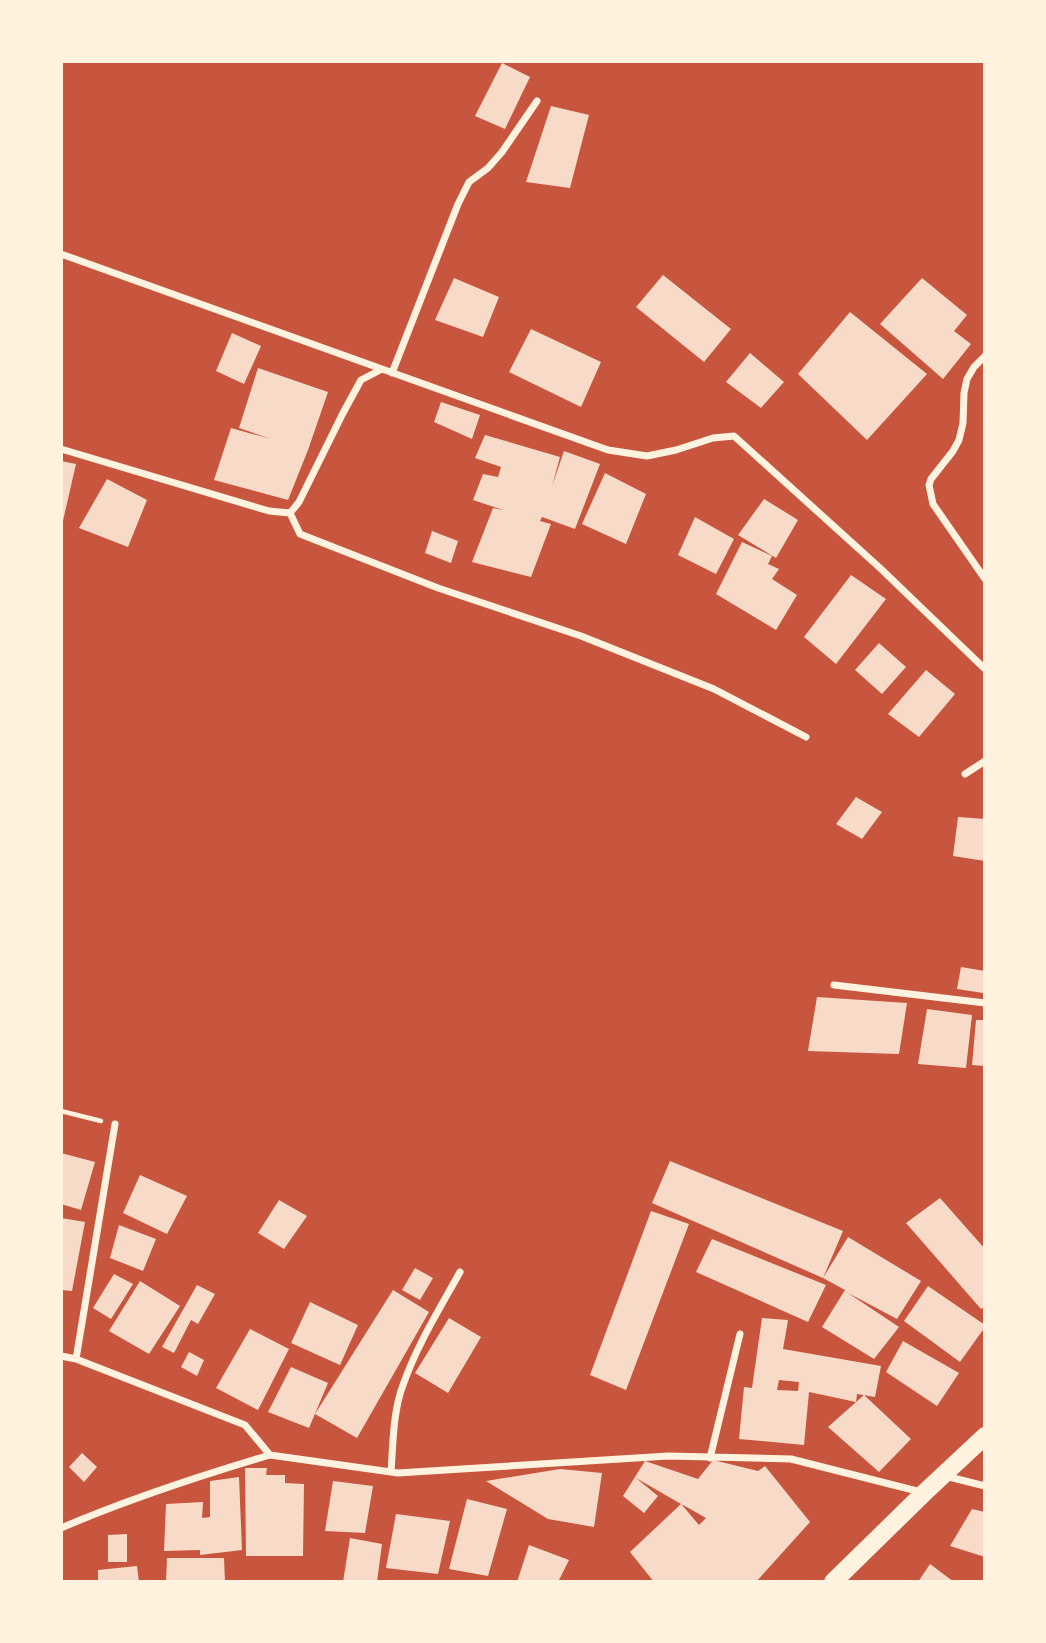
<svg xmlns="http://www.w3.org/2000/svg" width="1046" height="1643" font-family="'Source Sans 3',sans-serif">
<style>
.building{fill:#f7dbc8;fill-rule:evenodd}
.lines{fill:none;stroke-linecap:round;stroke-linejoin:round}
.path{stroke:#fff3e0;stroke-width:4.5}
.minor{stroke:#fff3e0;stroke-width:7}
.primary{stroke:#fff3e0;stroke-width:18}
</style>
<rect width="100%" height="100%" fill="#c8553d"/>
<path class="building" d="M 502,63 L 530,77 L 505,129 L 475,116 Z
M 551,106 L 589,115 L 570,188 L 526,182 Z
M 663,275 L 731,329 L 704,362 L 636,307 Z
M 454,278 L 499,297 L 483,337 L 435,320 Z
M 922,278 L 967,315 L 954,331 L 971,344 L 943,379 L 880,324 Z
M 850,312 L 927,374 L 867,440 L 798,374 Z
M 531,329 L 601,362 L 581,407 L 509,372 Z
M 232,333 L 261,346 L 244,384 L 216,371 Z
M 750,353 L 784,382 L 761,408 L 726,382 Z
M 258,368 L 328,392 L 308,450 L 288,500 L 214,480 L 231,428 L 271,439 L 239,428 Z
M 441,402 L 480,415 L 472,439 L 434,422 Z
M 485,435 L 560,457 L 552,486 L 564,451 L 600,464 L 575,529 L 542,517 L 540,521 L 551,524 L 531,577 L 472,562 L 493,508 L 503,510 L 473,500 L 483,474 L 498,477 L 501,467 L 475,458 Z
M 61,461 L 76,464 L 62,525 L 61,525 Z
M 605,473 L 646,494 L 626,544 L 582,524 Z
M 107,479 L 147,500 L 128,547 L 79,528 Z
M 764,499 L 798,520 L 776,558 L 738,535 Z
M 695,517 L 734,539 L 716,574 L 678,555 Z
M 432,531 L 458,541 L 451,563 L 425,553 Z
M 742,542 L 772,556 L 768,564 L 779,569 L 772,579 L 797,595 L 776,630 L 716,594 Z
M 851,575 L 886,599 L 836,664 L 804,637 Z
M 879,643 L 906,667 L 882,694 L 855,670 Z
M 926,670 L 955,694 L 919,737 L 888,714 Z
M 856,797 L 882,812 L 862,839 L 836,824 Z
M 958,817 L 985,819 L 985,861 L 953,856 Z
M 961,967 L 985,971 L 983,993 L 957,989 Z
M 817,997 L 907,1003 L 899,1054 L 808,1051 Z
M 927,1009 L 972,1015 L 966,1068 L 918,1064 Z
M 976,1020 L 985,1020 L 985,1066 L 972,1065 Z
M 61,1153 L 95,1162 L 81,1210 L 61,1204 Z
M 670,1161 L 843,1231 L 823,1278 L 848,1237 L 921,1281 L 897,1319 L 848,1293 L 899,1327 L 874,1359 L 822,1327 L 845,1290 L 823,1278 L 652,1203 Z
M 140,1175 L 187,1196 L 167,1234 L 123,1213 Z
M 940,1198 L 985,1249 L 985,1306 L 981,1309 L 906,1223 Z
M 279,1200 L 307,1216 L 284,1249 L 258,1233 Z
M 651,1211 L 689,1224 L 626,1390 L 590,1375 Z
M 61,1218 L 85,1222 L 72,1291 L 61,1290 Z
M 119,1225 L 156,1239 L 143,1271 L 110,1258 Z
M 712,1239 L 826,1285 L 808,1322 L 696,1272 Z
M 415,1268 L 433,1278 L 420,1300 L 402,1290 Z
M 114,1274 L 133,1284 L 111,1319 L 93,1308 Z
M 140,1281 L 180,1306 L 149,1354 L 109,1331 Z
M 197,1285 L 215,1294 L 198,1324 L 191,1320 L 174,1353 L 162,1347 Z
M 928,1286 L 985,1325 L 985,1327 L 960,1362 L 904,1321 Z
M 393,1290 L 429,1312 L 357,1438 L 315,1414 Z
M 310,1302 L 358,1325 L 340,1365 L 291,1343 Z
M 449,1318 L 481,1337 L 448,1393 L 415,1373 Z
M 762,1318 L 788,1320 L 783,1349 L 881,1366 L 875,1397 L 857,1394 L 856,1402 L 809,1392 L 804,1445 L 739,1439 L 744,1387 L 752,1388 ZM 779,1380 L 799,1382 L 798,1391 L 777,1390 Z
M 250,1329 L 289,1349 L 258,1410 L 216,1388 Z
M 903,1341 L 959,1373 L 937,1406 L 886,1372 Z
M 189,1352 L 204,1360 L 197,1376 L 181,1367 Z
M 291,1367 L 328,1383 L 309,1428 L 268,1412 Z
M 864,1395 L 911,1439 L 879,1472 L 828,1427 Z
M 82,1453 L 97,1467 L 84,1482 L 69,1467 Z
M 713,1460 L 758,1471 L 765,1466 L 810,1522 L 756,1582 L 654,1582 L 630,1552 L 681,1504 L 636,1478 L 658,1496 L 644,1513 L 623,1496 L 645,1461 L 698,1479 ZM 682,1505 L 683,1505 L 706,1518 L 699,1525 Z
M 245,1468 L 267,1468 L 266,1475 L 285,1475 L 285,1483 L 304,1484 L 303,1556 L 246,1556 Z
M 560,1469 L 602,1473 L 594,1527 L 548,1519 L 486,1481 Z
M 239,1477 L 242,1550 L 200,1555 L 200,1550 L 164,1551 L 166,1504 L 203,1502 L 202,1518 L 210,1517 L 210,1481 Z
M 333,1481 L 373,1486 L 365,1533 L 325,1531 Z
M 467,1499 L 507,1509 L 488,1576 L 449,1569 Z
M 972,1509 L 985,1512 L 985,1557 L 950,1546 Z
M 396,1514 L 450,1521 L 438,1574 L 386,1568 Z
M 127,1534 L 127,1562 L 108,1562 L 108,1535 Z
M 350,1538 L 382,1544 L 377,1582 L 343,1582 Z
M 529,1545 L 569,1560 L 558,1582 L 517,1582 Z
M 167,1558 L 224,1558 L 225,1582 L 166,1582 Z
M 930,1564 L 954,1582 L 918,1582 Z
M 137,1566 L 139,1582 L 98,1582 L 98,1570 Z"/>
<g class="lines">
<path class="path" d="M 61,1111 L 101,1121"/>
<path class="minor" d="M 61,254 L 382,369
M 985,356 L 974,367 L 967,379 L 964,393 L 963,423 L 959,440 L 953,451 L 931,479 L 929,485 L 933,504 L 985,579
M 392,373 L 458,204 L 469,182 L 488,168 L 502,152 L 537,101
M 61,449 L 269,511 L 290,513 L 299,502 L 343,413 L 361,380 L 382,369 L 608,450 L 647,456 L 676,450 L 713,438 L 734,436 L 880,568 L 985,669
M 290,513 L 300,534 L 438,588 L 581,636 L 714,689 L 806,737
M 965,774 L 985,761
M 834,985 L 985,1003
M 61,1356 L 76,1359 L 245,1425 L 270,1455 L 398,1473 L 668,1456 L 791,1459 L 921,1492
M 76,1359 L 115,1124
M 710,1458 L 740,1334
M 391,1472 C 393,1444 393,1411 403,1385 C 417,1345 440,1308 460,1272
M 945,1476 L 985,1486
M 61,1528 C 129,1499 199,1476 270,1455"/>
<path class="primary" d="M 833,1582 L 924,1493 L 985,1436"/>
</g>
<rect width="1046" height="1643" fill="none" stroke="#fff3e0" stroke-width="126"/>
</svg>
